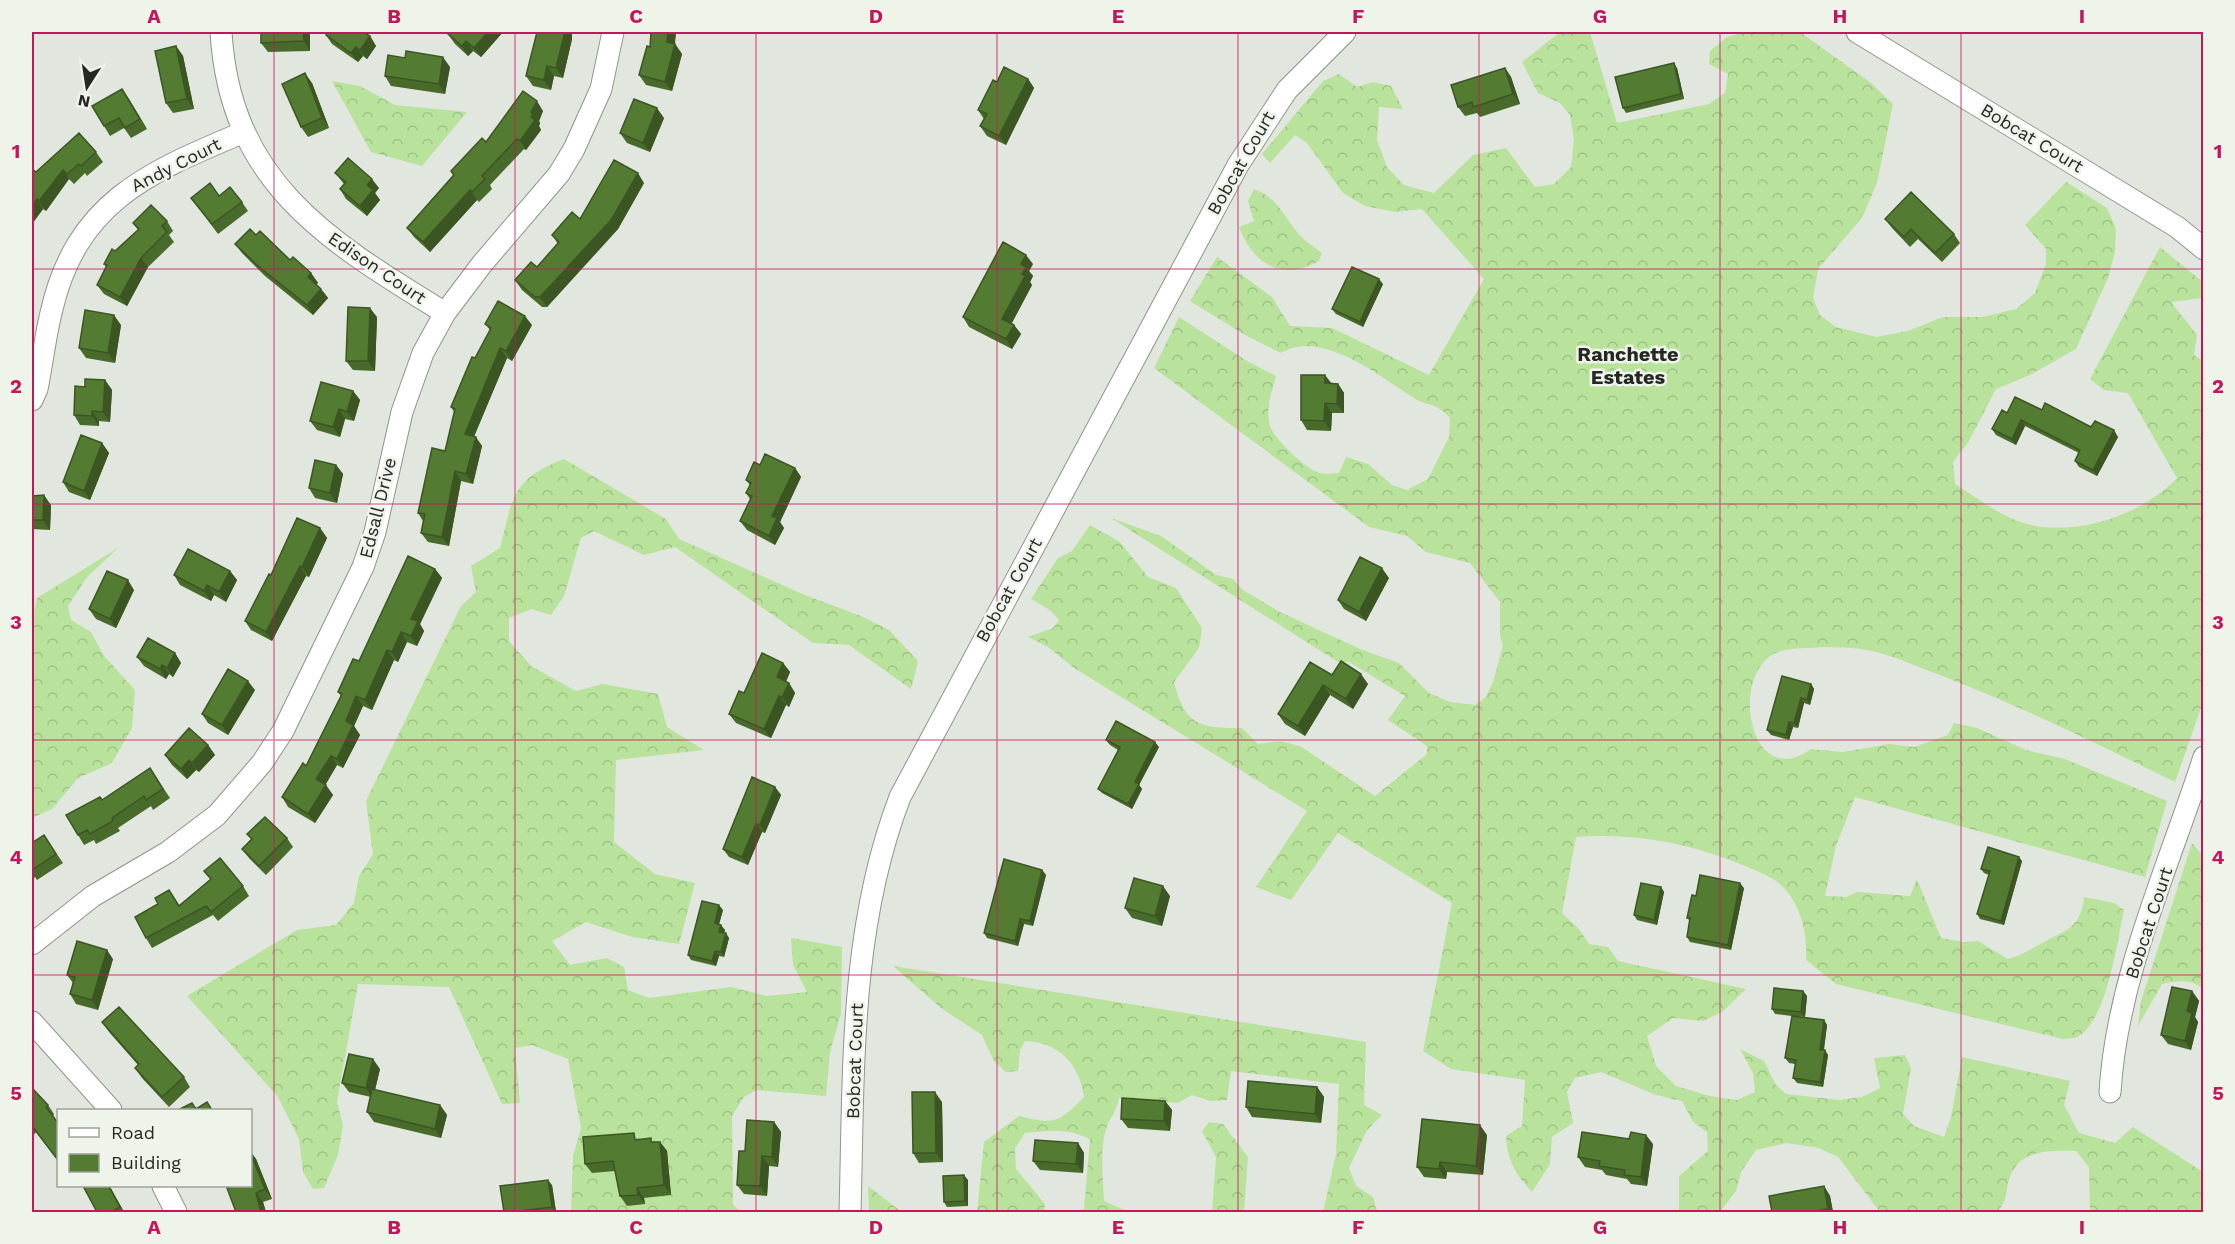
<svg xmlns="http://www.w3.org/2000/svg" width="2235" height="1244" font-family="'Work Sans',sans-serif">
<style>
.forest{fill:url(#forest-crowns)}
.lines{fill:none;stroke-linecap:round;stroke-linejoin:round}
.minor-casing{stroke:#8f948c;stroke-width:23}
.minor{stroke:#fff;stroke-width:21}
.wall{fill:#486a2b}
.shaded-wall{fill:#3b5623}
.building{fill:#547b32;stroke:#3b5623;stroke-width:1.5}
.grid{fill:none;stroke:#c2185b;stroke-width:1.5;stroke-opacity:0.55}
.labels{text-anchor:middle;stroke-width:5;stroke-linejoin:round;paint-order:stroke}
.street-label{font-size:18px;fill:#252724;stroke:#eff4eb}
.neighbourhood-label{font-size:20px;font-weight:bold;fill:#252724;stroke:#eff4eb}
.neatline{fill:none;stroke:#c2185b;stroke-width:2}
.grid-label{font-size:20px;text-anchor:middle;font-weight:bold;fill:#c2185b}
</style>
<defs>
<pattern id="forest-crowns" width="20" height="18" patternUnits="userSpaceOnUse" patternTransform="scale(1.5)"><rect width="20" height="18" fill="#b9e29c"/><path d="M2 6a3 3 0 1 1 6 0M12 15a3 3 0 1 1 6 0" fill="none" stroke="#9fc286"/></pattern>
</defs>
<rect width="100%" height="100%" fill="#e1e7de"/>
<path class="forest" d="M 1560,32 L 1590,32 L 1617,123 L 1709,104 L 1725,93 L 1728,74 L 1709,64 L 1710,51 L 1727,37 L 1745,32 L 1800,32 L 1871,83 L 1893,104 L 1877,183 L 1862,218 L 1818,269 L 1813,298 L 1820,315 L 1836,327 L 1876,337 L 1908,331 L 1943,317 L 1982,317 L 2016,309 L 2035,293 L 2046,264 L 2046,249 L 2025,225 L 2066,182 L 2107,208 L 2116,229 L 2115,252 L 2108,278 L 2076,349 L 2030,375 L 1996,389 L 1969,441 L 1953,462 L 1955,484 C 1974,496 1994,511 2015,520 C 2067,541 2140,517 2177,478 L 2128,393 L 2104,390 L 2090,379 L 2160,247 L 2203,282 L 2203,298 L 2171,302 L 2197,335 L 2194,355 L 2203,361 L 2203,702 L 2175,782 C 2098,744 2020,706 1940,675 C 1917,667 1891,654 1867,650 C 1846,646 1807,647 1785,650 C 1726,660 1746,796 1811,749 L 1843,752 L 1889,744 L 1914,747 L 1948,735 L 1954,723 L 1977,728 L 2026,750 L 2065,759 L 2167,801 L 2145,877 L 1855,797 L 1836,846 L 1825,896 L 1846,897 L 1857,892 L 1910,896 L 1917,879 L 1941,938 L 1963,942 L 1978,941 L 2008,959 C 2023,955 2029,950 2042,943 C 2066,930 2081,928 2084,897 L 2114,903 L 2124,910 C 2117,941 2107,1022 2077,1037 C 2073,1039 2067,1038 2063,1039 L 1836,984 L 1806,960 C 1808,933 1800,899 1776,881 C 1762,872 1745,866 1730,860 C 1678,841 1631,833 1576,837 L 1562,913 L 1579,929 L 1589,944 L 1608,947 L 1618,961 L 1746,989 L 1722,1012 L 1703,1021 L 1673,1018 L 1647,1036 L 1656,1066 L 1676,1086 L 1710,1096 L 1737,1100 L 1755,1092 L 1753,1073 L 1740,1049 L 1764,1061 L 1776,1085 L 1786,1094 L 1839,1100 L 1862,1097 L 1880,1088 L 1874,1058 L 1905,1055 L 1911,1068 L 1903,1114 L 1914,1126 L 1944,1137 L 1951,1117 L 1962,1057 L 2070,1081 L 2064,1105 L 2079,1133 L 2115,1143 L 2133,1127 L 2203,1172 L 2203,1212 L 2090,1212 L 2089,1167 L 2076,1151 C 2053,1150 2019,1149 2010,1177 C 2004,1193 2010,1197 1997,1212 L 1880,1212 L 1838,1157 L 1819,1148 L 1787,1143 L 1756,1150 L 1741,1172 L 1736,1191 L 1720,1212 L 1679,1212 L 1679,1176 L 1708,1151 L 1707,1132 L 1693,1122 L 1682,1101 L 1656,1095 L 1601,1072 L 1575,1078 L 1567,1092 L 1573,1123 L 1552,1137 L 1550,1164 L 1532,1192 C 1516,1175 1507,1160 1506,1136 L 1522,1126 L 1525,1080 L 1451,1069 L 1423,1051 L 1452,903 L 1338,833 L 1291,900 L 1256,887 L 1307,811 L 1074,668 L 1048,647 L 1028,637 L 1053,628 L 1059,620 L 1050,610 L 1031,599 L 1058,558 L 1072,551 L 1090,525 L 1120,542 L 1148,577 L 1176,588 L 1202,628 L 1199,648 L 1174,682 C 1185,726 1200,728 1242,728 L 1258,744 L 1280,741 L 1300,746 L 1375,796 L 1427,754 L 1427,746 L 1388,720 L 1405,696 L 1349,662 L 1338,662 L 1111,518 L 1161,536 L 1216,575 L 1233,579 L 1243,590 L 1280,612 L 1360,649 L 1399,663 L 1429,693 L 1450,702 L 1475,705 L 1485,698 L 1493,682 L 1503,646 L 1500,635 L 1500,602 L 1470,563 L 1426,552 L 1407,536 L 1369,527 L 1154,368 L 1179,317 L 1247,361 L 1276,376 C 1272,391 1265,410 1270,426 C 1275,440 1306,469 1320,473 C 1326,475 1334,473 1339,473 L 1346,457 L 1368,464 L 1392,485 L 1407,490 L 1428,479 L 1449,437 L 1450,418 C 1435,401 1426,407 1411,396 C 1378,375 1321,329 1281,353 L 1245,335 L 1190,301 L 1217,257 L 1272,297 L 1290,326 L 1332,328 L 1429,375 L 1484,279 L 1422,209 L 1395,212 L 1365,206 L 1343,193 L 1307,143 L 1295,135 L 1270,163 L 1262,154 L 1323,81 L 1339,74 L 1357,87 L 1373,82 L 1391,86 L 1403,109 L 1379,107 L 1377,140 L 1387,167 L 1404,185 L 1434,193 L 1473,155 L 1506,148 L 1535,187 L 1554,184 L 1571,167 L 1574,140 L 1570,115 L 1560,103 L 1538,93 L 1522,62 Z
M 332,81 L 360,86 L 395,105 L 467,112 L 422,166 L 371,152 Z
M 1254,189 C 1275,197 1281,210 1293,227 C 1301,238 1311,245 1322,253 L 1319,261 C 1282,282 1253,264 1239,227 L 1254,221 L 1248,201 Z
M 564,459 L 666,519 L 679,539 L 805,595 L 861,616 L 889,630 L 918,661 L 911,689 L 849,645 L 813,643 L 675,547 L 644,555 L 594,531 L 581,538 L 564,596 L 551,615 L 532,609 L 509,618 L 509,641 L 531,666 L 576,691 L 603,684 L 658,694 L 667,727 L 704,750 L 616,760 L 614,842 L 655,874 L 695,883 L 679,944 L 632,937 L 586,922 L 552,941 L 570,965 L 607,958 L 624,967 L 628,990 L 649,998 L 731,987 L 767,996 L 807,992 L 793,965 L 791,938 L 842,947 L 841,1014 L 830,1052 L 826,1096 L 757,1090 L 744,1097 L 732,1116 L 733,1205 L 741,1212 L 571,1212 L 573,1156 L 581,1128 L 568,1059 L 532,1045 L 515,1048 L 520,1103 L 502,1104 L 449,987 L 358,984 L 337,1102 L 343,1125 L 338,1155 L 324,1188 L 313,1189 L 303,1172 L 299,1139 L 278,1097 L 187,996 L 297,930 L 336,925 L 354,903 L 359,876 L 373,854 L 366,801 L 461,606 L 476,592 L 471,566 L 500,548 C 513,498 511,479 564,459 Z
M 118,548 L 87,577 L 68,606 L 71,620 L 91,632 L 104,656 L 135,690 L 132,728 L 112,763 L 78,778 L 52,809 L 32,818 L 32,623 L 37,598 Z
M 2192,843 L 2203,856 L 2203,989 C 2191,978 2177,981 2162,984 L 2138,1026 L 2141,1001 Z
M 893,966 L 1366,1042 L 1364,1105 L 1382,1115 L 1367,1130 L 1349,1168 L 1356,1186 L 1373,1197 L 1377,1212 L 1323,1212 L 1336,1154 L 1339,1084 L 1231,1071 L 1227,1100 L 1210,1101 L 1192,1095 L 1178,1103 L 1119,1098 C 1117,1109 1112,1115 1108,1124 C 1099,1144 1103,1180 1104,1201 L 1129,1212 L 1071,1212 L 1084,1209 L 1090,1139 C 1068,1128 1049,1130 1025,1133 L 1015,1148 L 1016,1169 L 1045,1204 L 1044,1212 L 977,1212 L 984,1142 L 1019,1116 C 1055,1125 1058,1123 1084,1097 C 1080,1064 1058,1042 1025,1041 L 1020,1050 L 1018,1071 L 1006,1072 L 994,1061 L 982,1035 L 941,1008 Z
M 1209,1122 L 1223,1124 L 1248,1157 L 1244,1212 L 1212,1212 L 1216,1157 L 1202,1131 Z
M 868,1186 L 902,1212 L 869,1212 Z"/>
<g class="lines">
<g class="minor-casing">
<path id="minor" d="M 221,32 C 230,183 328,241 445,313
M 1857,32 L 2177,227 L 2204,249
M 32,400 L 37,389 C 42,364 45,338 51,313 C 76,201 149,172 244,132
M 32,944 L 93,896 L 168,852 L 217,815 L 262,763 L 283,731 L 363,567 L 375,532 L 402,412 L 423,353 L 445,313 L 482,264 L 559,174 L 574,149 L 601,89 L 613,32
M 32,1022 L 111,1110
M 2110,1092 C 2117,977 2169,866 2204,757
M 163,1186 L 176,1212
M 850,1212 C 854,1072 849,930 900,797 L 1238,165 L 1287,90 L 1345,32"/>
</g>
<use href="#minor" class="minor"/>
</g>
<path class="wall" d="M 261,32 L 310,32 L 310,51 L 268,52 L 261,43 Z
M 503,32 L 481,57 L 473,51 L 468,56 L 455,44 L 448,34 Z
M 537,32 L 572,32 L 572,39 L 563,78 L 554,76 L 551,90 L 533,86 L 526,76 Z
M 651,32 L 676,32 L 675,44 L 682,54 L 672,91 L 646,85 L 639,75 L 650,47 Z
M 326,35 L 370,36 L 376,46 L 367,59 L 363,56 L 358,62 L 332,44 Z
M 176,46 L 183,56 L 194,109 L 173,113 L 166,103 Z
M 405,58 L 450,67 L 445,94 L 391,86 L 385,76 Z
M 1505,68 L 1511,77 L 1520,104 L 1480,117 L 1477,113 L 1465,116 L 1458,107 Z
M 1677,68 L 1684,99 L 1626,113 L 1623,108 Z
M 1028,79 L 1034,88 L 1006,145 L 987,136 L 980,126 L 984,119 L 978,110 L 997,82 Z
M 312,83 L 329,128 L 308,137 L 301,127 Z
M 122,89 L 147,129 L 131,138 L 124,128 L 110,136 L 104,126 Z
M 543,111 L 539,121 L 540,123 L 539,126 L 541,130 L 526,150 L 524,149 L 490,185 L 492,189 L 479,202 L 477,200 L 430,252 L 414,237 L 407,228 L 453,175 L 451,171 L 486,142 Z
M 664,118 L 650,152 L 627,143 L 620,133 Z
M 96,152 L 103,162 L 87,176 L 85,173 L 74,184 L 69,179 L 46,211 L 43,209 L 32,224 L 36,172 Z
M 335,173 L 379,188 L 375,193 L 380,200 L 367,216 L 346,199 L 340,189 L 344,184 Z
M 644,183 L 618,229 L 547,307 L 542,307 L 522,290 L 515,280 L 537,267 L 558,244 L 552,235 Z
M 219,196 L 242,202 L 248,211 L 218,234 L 191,198 Z
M 1885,219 L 1954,234 L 1960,243 L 1942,262 L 1918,239 L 1910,247 L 1892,228 Z
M 167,221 L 173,231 L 169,235 L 174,242 L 148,267 L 127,306 L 104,294 L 97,285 L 106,267 L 104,264 L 115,251 L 138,230 L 133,223 Z
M 256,235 L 290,260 L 311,273 L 318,283 L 316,284 L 321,289 L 328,298 L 313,315 L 265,276 L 242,253 L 235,244 Z
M 1033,264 L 1029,271 L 1033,276 L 1030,282 L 1032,285 L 1012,323 L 1014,325 L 1021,334 L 1012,349 L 969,327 L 963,317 Z
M 1383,284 L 1363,327 L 1336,314 L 1332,309 Z
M 377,317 L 375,371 L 353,370 L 346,361 Z
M 485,324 L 532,325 L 512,361 L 507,358 L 474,436 L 482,446 L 473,484 L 461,481 L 449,546 L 428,542 L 421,533 L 423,521 L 418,513 L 445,451 L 455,413 L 451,407 L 490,330 Z
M 121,325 L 115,363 L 86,358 L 79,348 Z
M 105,380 L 112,390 L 110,422 L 99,421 L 99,426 L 80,425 L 74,415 L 85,387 Z
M 1331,383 L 1338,384 L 1344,393 L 1344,413 L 1332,413 L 1331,431 L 1307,430 L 1301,420 Z
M 353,391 L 360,400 L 354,421 L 345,419 L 340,437 L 317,430 L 310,421 Z
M 2042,410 L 2118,437 L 2097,476 L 2079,467 L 2075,461 L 2079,453 L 2025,426 L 2016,445 L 1996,435 L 1992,429 L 2007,413 Z
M 102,443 L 109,453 L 90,500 L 69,492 L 63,482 Z
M 336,465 L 343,474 L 337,503 L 315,498 L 309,488 Z
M 760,465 L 795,468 L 801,477 L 780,522 L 784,528 L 775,545 L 747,530 L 740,521 L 750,499 L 746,493 L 750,485 L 746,480 Z
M 32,496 L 51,505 L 50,530 L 32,529 Z
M 320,528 L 327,538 L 309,577 L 306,576 L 272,641 L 251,630 L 245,621 L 271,575 Z
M 435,569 L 442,578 L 420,624 L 424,631 L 417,646 L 407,642 L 398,662 L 394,660 L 372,710 L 363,706 L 354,726 L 360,735 L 343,768 L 337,765 L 325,785 L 333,795 L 315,823 L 288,807 L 282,797 L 306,766 L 341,696 L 338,692 L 359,661 Z
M 230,571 L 237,580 L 226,602 L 214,595 L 211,601 L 180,585 L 174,575 Z
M 1389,578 L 1366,621 L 1344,609 L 1338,600 Z
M 134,590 L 116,628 L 96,619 L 89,609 Z
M 175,653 L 181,663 L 173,677 L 169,674 L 166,679 L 144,666 L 137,657 Z
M 783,663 L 790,672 L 786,682 L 789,683 L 795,693 L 789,707 L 786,705 L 771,738 L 736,723 L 729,714 L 744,693 Z
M 1332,675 L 1368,684 L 1353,709 L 1330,695 L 1305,736 L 1285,724 L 1278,714 Z
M 1811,684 L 1814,689 L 1810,705 L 1804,703 L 1798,728 L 1793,727 L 1789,740 L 1771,735 L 1767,730 Z
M 255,690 L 228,735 L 208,723 L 202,714 Z
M 1106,740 L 1159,747 L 1139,785 L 1142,789 L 1132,809 L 1102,793 L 1098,789 L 1118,750 L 1110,745 Z
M 208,745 L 215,755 L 199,772 L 196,770 L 187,779 L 172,765 L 165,755 Z
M 150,768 L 170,798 L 153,810 L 151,806 L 118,828 L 120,831 L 96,844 L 94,840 L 84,845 L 78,835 L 102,800 Z
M 775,787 L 781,795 L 765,833 L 762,832 L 748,865 L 729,857 L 723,849 Z
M 247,834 L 287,838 L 293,847 L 266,875 L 249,858 L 242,849 L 251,839 Z
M 44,835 L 63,863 L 37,880 L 35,877 L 32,881 L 32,843 Z
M 2022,861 L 2004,925 L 1980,919 L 1977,914 L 1989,875 L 1984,873 L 1981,869 Z
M 1042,870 L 1046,875 L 1033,926 L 1024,924 L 1018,946 L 987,938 L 984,933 Z
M 204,871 L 243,886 L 249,896 L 218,921 L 213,915 L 152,948 L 146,938 L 158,904 L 179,905 L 211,880 Z
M 1661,887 L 1664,892 L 1657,925 L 1637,920 L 1634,915 Z
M 1744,888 L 1731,950 L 1690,942 L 1687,937 L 1690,921 L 1687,918 Z
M 1170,896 L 1162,926 L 1132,918 L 1125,908 Z
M 723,910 L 719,924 L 725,930 L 724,933 L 729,938 L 724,957 L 719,956 L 716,966 L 691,960 L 688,955 Z
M 113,959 L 98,1010 L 76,1004 L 70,994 L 73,983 L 67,975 Z
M 1803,991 L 1807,996 L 1805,1017 L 1794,1016 L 1824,1020 L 1827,1025 L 1824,1050 L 1828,1055 L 1823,1087 L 1797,1083 L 1793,1078 L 1795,1064 L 1789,1063 L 1785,1058 L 1792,1016 L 1775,1014 L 1772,1009 Z
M 2192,991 L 2199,1001 L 2195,1017 L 2198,1022 L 2191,1050 L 2168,1044 L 2161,1035 Z
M 102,1022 L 184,1077 L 190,1087 L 169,1107 L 142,1078 L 135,1068 L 138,1065 L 109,1032 Z
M 380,1069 L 375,1090 L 440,1105 L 447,1115 L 441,1138 L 374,1122 L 367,1112 L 371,1097 L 349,1092 L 342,1083 Z
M 1317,1087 L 1324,1097 L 1321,1123 L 1252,1117 L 1246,1107 Z
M 32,1088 L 48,1105 L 54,1114 L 53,1116 L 58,1123 L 58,1161 L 36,1132 L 33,1136 L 32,1134 Z
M 1165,1101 L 1172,1110 L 1170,1131 L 1128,1128 L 1121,1119 Z
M 942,1102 L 943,1162 L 919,1163 L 913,1153 Z
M 774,1122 L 781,1132 L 778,1167 L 769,1166 L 767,1196 L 744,1194 L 737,1185 L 745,1151 Z
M 1487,1135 L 1483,1175 L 1447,1172 L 1446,1179 L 1424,1177 L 1417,1167 Z
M 639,1140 L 653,1142 L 660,1142 L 667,1151 L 671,1195 L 644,1198 L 645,1204 L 627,1206 L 620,1196 L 615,1171 L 592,1173 L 585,1164 Z
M 1078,1143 L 1084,1153 L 1083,1173 L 1040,1170 L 1033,1161 Z
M 1653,1144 L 1647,1186 L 1631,1184 L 1627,1179 L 1606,1175 L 1602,1170 L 1585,1167 L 1578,1157 Z
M 250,1151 L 256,1159 L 272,1199 L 263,1202 L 266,1212 L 236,1212 L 250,1185 Z
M 968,1180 L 968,1206 L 947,1207 L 944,1202 Z
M 109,1185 L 124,1212 L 97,1212 Z
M 552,1185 L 556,1212 L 504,1212 Z
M 1824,1186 L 1830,1196 L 1833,1212 L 1772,1212 Z"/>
<path class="shaded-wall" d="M 303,32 L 310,32 L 310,51 L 304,41 Z
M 488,32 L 503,32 L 481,57 L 474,48 Z
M 565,32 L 572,32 L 572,39 L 563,78 L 556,68 Z
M 668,32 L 676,32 L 674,47 L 675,44 L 682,54 L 672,91 L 665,82 Z
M 370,36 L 376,46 L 367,59 L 360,50 Z
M 466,41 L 473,51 L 468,56 L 462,46 Z
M 176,46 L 183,56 L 194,109 L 187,99 Z
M 356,47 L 363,56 L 358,62 L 351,53 Z
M 443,57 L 450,67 L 445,94 L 439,84 Z
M 1674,63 L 1677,68 L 1684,99 L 1681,94 Z
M 547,66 L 554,76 L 551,90 L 544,80 Z
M 1505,68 L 1511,77 L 1520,104 L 1513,94 Z
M 305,73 L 312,83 L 329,128 L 322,118 Z
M 1028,79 L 1034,88 L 1006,145 L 999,136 Z
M 122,89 L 129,99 L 147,129 L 140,119 Z
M 537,101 L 543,111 L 539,121 L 540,123 L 539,126 L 541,130 L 526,150 L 520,141 L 531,117 L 531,112 Z
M 657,108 L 664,118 L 650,152 L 643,143 Z
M 63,170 L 69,179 L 46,211 L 39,201 Z
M 638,173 L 644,183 L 618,229 L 547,307 L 540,297 Z
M 372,179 L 379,188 L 375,193 L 380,200 L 367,216 L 360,206 L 367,185 Z
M 470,190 L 477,200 L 430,252 L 423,242 Z
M 37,199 L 43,209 L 32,224 L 32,206 Z
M 1026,255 L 1033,264 L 1029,271 L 1033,276 L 1030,282 L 1032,285 L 1009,328 L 1002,319 L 1022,274 L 1021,264 Z
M 141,258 L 148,267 L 127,306 L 120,297 Z
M 311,273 L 318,283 L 314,287 L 308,277 Z
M 1379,279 L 1383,284 L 1363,327 L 1360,322 Z
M 321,289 L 328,298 L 313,315 L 307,305 Z
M 370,308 L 377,317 L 375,371 L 368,361 Z
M 114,315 L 121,325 L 115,363 L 108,353 Z
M 525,316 L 532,325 L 512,361 L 506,351 Z
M 1014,325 L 1021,334 L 1012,349 L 1006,339 Z
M 500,348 L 507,358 L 471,444 L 465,434 Z
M 1325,375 L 1332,384 L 1325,383 Z
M 105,380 L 112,390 L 110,422 L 103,412 Z
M 1338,384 L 1344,393 L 1344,413 L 1337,404 Z
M 353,391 L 360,400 L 354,421 L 347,412 Z
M 1325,403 L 1332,413 L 1331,431 L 1324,421 Z
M 339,409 L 345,419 L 340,437 L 333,427 Z
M 92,411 L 99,421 L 99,426 L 92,416 Z
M 2021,420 L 2025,426 L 2016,445 L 2012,439 Z
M 2114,430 L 2118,437 L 2097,476 L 2093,470 Z
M 476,437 L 482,446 L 473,484 L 466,474 Z
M 102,443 L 109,453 L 90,500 L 84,491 Z
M 336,465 L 343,474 L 337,503 L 330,493 Z
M 795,468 L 801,477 L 780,522 L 784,528 L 775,545 L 769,536 L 772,516 Z
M 455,471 L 461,481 L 449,546 L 442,537 Z
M 44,495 L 51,505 L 50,530 L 43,520 Z
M 320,528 L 327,538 L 309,577 L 302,567 Z
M 300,566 L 306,576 L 272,641 L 266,632 Z
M 1382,568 L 1389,578 L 1366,621 L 1359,612 Z
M 435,569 L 442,578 L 420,624 L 424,631 L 417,646 L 411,636 L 411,619 Z
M 230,571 L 237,580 L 226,602 L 219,592 Z
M 128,580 L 134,590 L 116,628 L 110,619 Z
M 207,585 L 214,595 L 211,601 L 204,591 Z
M 401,632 L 407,642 L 398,662 L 392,652 Z
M 387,650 L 394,660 L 372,710 L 365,700 Z
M 175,653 L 181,663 L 173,677 L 167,668 Z
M 783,663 L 790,672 L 783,687 L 777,677 Z
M 162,665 L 169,674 L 166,679 L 160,669 Z
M 1361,674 L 1368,684 L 1353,709 L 1346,699 Z
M 248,681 L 255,690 L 228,735 L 222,725 Z
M 789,683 L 795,693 L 789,707 L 782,697 Z
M 1811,684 L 1814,689 L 1810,705 L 1807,700 Z
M 1323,685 L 1330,695 L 1305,736 L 1298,726 Z
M 356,696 L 363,706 L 354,726 L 360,735 L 343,768 L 337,759 L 346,721 Z
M 779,696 L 786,705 L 771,738 L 764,729 Z
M 1801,698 L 1804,703 L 1798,728 L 1794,723 Z
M 1789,722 L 1793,727 L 1789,740 L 1786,735 Z
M 1155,742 L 1159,747 L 1139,785 L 1142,789 L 1132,809 L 1128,804 L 1135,782 Z
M 208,745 L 215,755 L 199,772 L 192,763 Z
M 331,756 L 337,765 L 323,789 L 316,779 Z
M 189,760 L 196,770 L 187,779 L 181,769 Z
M 326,785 L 333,795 L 315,823 L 308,814 Z
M 775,787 L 781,795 L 765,833 L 760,825 Z
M 756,824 L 762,832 L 748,865 L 742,857 Z
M 2019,857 L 2022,861 L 2004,925 L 2001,921 Z
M 1042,870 L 1046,875 L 1033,926 L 1030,921 Z
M 1740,883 L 1744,888 L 1731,950 L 1728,945 Z
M 1163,886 L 1170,896 L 1162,926 L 1155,916 Z
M 1661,887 L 1664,892 L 1657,925 L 1654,920 Z
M 719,905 L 723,910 L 718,928 L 715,923 Z
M 1020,919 L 1024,924 L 1018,946 L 1015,941 Z
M 721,925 L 725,930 L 723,937 L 719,932 Z
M 726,933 L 729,938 L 724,957 L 721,952 Z
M 107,950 L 113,959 L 98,1010 L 92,1000 Z
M 715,951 L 719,956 L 716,966 L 712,961 Z
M 1803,991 L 1807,996 L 1805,1017 L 1801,1012 Z
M 2192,991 L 2199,1001 L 2195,1017 L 2198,1022 L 2191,1050 L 2185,1041 L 2187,1011 Z
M 1824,1020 L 1827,1025 L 1823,1055 L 1820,1050 Z
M 1825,1050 L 1828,1055 L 1823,1087 L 1820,1082 Z
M 373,1059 L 380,1069 L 373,1098 L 366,1088 Z
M 1317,1087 L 1324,1097 L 1321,1123 L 1315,1114 Z
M 935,1092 L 942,1102 L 943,1162 L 936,1153 Z
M 1165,1101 L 1172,1110 L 1170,1131 L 1164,1121 Z
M 440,1105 L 447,1115 L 441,1138 L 435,1129 Z
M 774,1122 L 781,1132 L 778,1167 L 772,1157 Z
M 1480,1125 L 1487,1135 L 1483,1175 L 1476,1166 Z
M 1646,1135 L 1653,1144 L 1647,1186 L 1641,1177 Z
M 660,1142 L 667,1151 L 671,1195 L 664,1185 Z
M 1078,1143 L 1084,1153 L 1083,1173 L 1076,1164 Z
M 250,1151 L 256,1159 L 272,1199 L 265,1189 Z
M 762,1156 L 769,1166 L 767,1196 L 760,1186 Z
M 1440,1162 L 1447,1172 L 1446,1179 L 1439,1169 Z
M 964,1175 L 968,1180 L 968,1206 L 965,1201 Z
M 548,1180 L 552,1185 L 556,1212 L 552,1207 Z
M 108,1185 L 109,1185 L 124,1212 L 120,1207 Z
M 1824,1186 L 1830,1196 L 1833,1212 L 1830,1212 L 1828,1209 Z
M 637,1188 L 644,1198 L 645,1204 L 638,1195 Z
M 256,1193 L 263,1202 L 266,1212 L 261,1212 Z"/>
<path class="building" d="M 261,32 L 303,32 L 304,41 L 261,43 Z
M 328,32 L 363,32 L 370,36 L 360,50 L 356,47 L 351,53 L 326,35 Z
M 451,32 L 488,32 L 474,48 L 466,41 L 462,46 L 448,34 Z
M 537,32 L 565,32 L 556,68 L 547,66 L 544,80 L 526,76 Z
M 651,32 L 668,32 L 667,42 L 675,44 L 665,82 L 639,75 L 647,46 L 650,47 Z
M 176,46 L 187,99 L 166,103 L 155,51 Z
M 406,51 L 443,57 L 439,84 L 385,76 L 388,55 L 405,58 Z
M 1674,63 L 1681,94 L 1623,108 L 1615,77 Z
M 1004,67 L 1028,79 L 999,136 L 980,126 L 987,114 L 978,110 L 993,80 L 997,82 Z
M 1505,68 L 1513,94 L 1473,107 L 1472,102 L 1458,107 L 1451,85 Z
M 305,73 L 322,118 L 301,127 L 282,84 Z
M 122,89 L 140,119 L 125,128 L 119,118 L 104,126 L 92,106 Z
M 523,91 L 537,101 L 531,112 L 533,114 L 531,117 L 535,120 L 520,141 L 517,139 L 482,176 L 485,179 L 472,192 L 470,190 L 423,242 L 407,228 L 454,175 L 451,171 L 482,138 L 486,142 Z
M 634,99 L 657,108 L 643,143 L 620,133 Z
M 79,133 L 96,152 L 81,166 L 79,164 L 67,174 L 63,170 L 39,201 L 37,199 L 32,206 L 32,169 L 36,172 Z
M 348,158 L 372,179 L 367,185 L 373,190 L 360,206 L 340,189 L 346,182 L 335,173 Z
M 614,160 L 638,173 L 611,220 L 540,297 L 535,297 L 515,280 L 531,262 L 537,267 L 559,242 L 552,235 L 572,212 L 580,219 Z
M 210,183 L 219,196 L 230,187 L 242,202 L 212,224 L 191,198 Z
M 1911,192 L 1954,234 L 1935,253 L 1911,229 L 1904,237 L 1885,219 Z
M 151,205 L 167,221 L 162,226 L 167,232 L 141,258 L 120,297 L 97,285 L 107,265 L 104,264 L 112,249 L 115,251 L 139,229 L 133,223 Z
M 250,229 L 256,235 L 260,231 L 290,260 L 293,257 L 311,273 L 308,277 L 321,289 L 307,305 L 258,266 L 235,244 Z
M 1003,242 L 1026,255 L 1021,264 L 1026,267 L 1022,274 L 1025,276 L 1002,319 L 1014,325 L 1006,339 L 963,317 Z
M 1352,267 L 1379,279 L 1360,322 L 1332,309 Z
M 498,301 L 525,316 L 506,351 L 500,348 L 465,434 L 476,437 L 466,474 L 455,471 L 442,537 L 421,533 L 425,514 L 418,513 L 432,448 L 445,451 L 455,409 L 451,407 L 472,357 L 475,358 L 491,328 L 485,324 Z
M 348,307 L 370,308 L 368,361 L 346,361 Z
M 85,310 L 114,315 L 108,353 L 79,348 Z
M 1301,375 L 1325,375 L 1325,383 L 1338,384 L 1337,404 L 1325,403 L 1324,421 L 1301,420 Z
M 85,379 L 105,380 L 103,412 L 92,411 L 92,416 L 74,415 L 75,386 L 85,387 Z
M 321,382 L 353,391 L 347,412 L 339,409 L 333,427 L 310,421 Z
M 2015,397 L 2042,410 L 2045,403 L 2091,427 L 2095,421 L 2114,430 L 2093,470 L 2075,461 L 2080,450 L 2021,420 L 2012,439 L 1992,429 L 2002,410 L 2007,413 Z
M 81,435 L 102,443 L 84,491 L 63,482 Z
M 765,454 L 795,468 L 772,516 L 777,518 L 769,536 L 740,521 L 752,496 L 746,493 L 751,483 L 746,480 L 754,462 L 760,465 Z
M 315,460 L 336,465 L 330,493 L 309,488 Z
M 44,495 L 43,520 L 32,520 L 32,496 Z
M 297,518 L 320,528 L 302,567 L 300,566 L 266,632 L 245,621 L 269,574 L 271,575 Z
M 188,549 L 230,571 L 219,592 L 207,585 L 204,591 L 174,575 Z
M 408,556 L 435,569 L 411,619 L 418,621 L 411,636 L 401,632 L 392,652 L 387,650 L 365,700 L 356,696 L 346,721 L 353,725 L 337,759 L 331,756 L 316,779 L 326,785 L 308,814 L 282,797 L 303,763 L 306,766 L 342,694 L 338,692 L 353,659 L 359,661 Z
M 1360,557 L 1382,568 L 1359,612 L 1338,600 Z
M 107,571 L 128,580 L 110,619 L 89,609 Z
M 148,638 L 175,653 L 167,668 L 162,665 L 160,669 L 137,657 Z
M 762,653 L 783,663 L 777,677 L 789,683 L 782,697 L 779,696 L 764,729 L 729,714 L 739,691 L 744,693 Z
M 1341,661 L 1361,674 L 1346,699 L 1323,685 L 1298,726 L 1278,714 L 1310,662 L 1332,675 Z
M 228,669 L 248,681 L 222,725 L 202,714 Z
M 1782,676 L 1811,684 L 1807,700 L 1801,698 L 1794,723 L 1789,722 L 1786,735 L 1767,730 Z
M 1116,721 L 1155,742 L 1135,782 L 1139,784 L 1128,804 L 1098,789 L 1120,747 L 1106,740 Z
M 189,728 L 208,745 L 192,763 L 189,760 L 181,769 L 165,755 Z
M 150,768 L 163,789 L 146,800 L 144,796 L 112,818 L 113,821 L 90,834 L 87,830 L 78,835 L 66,815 L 100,797 L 102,800 Z
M 752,777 L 775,787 L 760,825 L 756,824 L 742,857 L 723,849 Z
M 265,817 L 287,838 L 259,866 L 242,849 L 252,839 L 247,834 Z
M 44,835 L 56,854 L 32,870 L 32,843 Z
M 1988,847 L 2019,857 L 2001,921 L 1977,914 L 1990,871 L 1981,869 Z
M 220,858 L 243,886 L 211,912 L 206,906 L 146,938 L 135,917 L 158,904 L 155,898 L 169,890 L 179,906 L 211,879 L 204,871 Z
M 1004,859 L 1042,870 L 1030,921 L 1020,919 L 1015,941 L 984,933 Z
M 1700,875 L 1740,883 L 1728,945 L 1687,937 L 1690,918 L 1687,918 L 1692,895 L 1696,896 Z
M 1134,878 L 1163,886 L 1155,916 L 1125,908 Z
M 1641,883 L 1661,887 L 1654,920 L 1634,915 Z
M 702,901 L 719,905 L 715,923 L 721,925 L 719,932 L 726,933 L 721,952 L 715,951 L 712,961 L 688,955 Z
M 77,941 L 107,950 L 92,1000 L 70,994 L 75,977 L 67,975 Z
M 2172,987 L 2192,991 L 2187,1011 L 2192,1013 L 2185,1041 L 2161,1035 Z
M 1774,988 L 1803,991 L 1801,1012 L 1772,1009 Z
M 119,1007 L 184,1077 L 162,1097 L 135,1068 L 139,1064 L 102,1022 Z
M 1792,1016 L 1824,1020 L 1820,1050 L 1825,1050 L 1820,1082 L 1793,1078 L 1796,1060 L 1785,1058 Z
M 349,1054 L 373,1059 L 366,1088 L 342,1083 Z
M 1248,1081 L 1317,1087 L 1315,1114 L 1246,1107 Z
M 32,1088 L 48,1105 L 46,1107 L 58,1123 L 58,1160 L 32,1126 Z
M 372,1089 L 440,1105 L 435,1129 L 367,1112 Z
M 912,1092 L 935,1092 L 936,1153 L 913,1153 Z
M 1122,1098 L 1165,1101 L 1164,1121 L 1121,1119 Z
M 207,1102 L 212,1110 L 178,1110 L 192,1103 L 196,1109 Z
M 1422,1119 L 1480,1125 L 1476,1166 L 1440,1162 L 1439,1169 L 1417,1167 Z
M 747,1120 L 774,1122 L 772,1157 L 762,1156 L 760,1186 L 737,1185 L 739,1151 L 745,1151 Z
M 1582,1132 L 1629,1139 L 1631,1132 L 1646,1135 L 1641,1177 L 1624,1175 L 1625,1170 L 1599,1166 L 1600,1161 L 1578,1157 Z
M 634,1133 L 635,1140 L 651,1138 L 651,1142 L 660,1142 L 664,1185 L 637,1188 L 638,1195 L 620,1196 L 613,1161 L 585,1164 L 583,1137 Z
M 1035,1140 L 1078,1143 L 1076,1164 L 1033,1161 Z
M 250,1152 L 265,1189 L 256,1193 L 261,1212 L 236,1212 L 227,1188 L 235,1185 L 250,1185 Z
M 964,1175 L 965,1201 L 944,1202 L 943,1176 Z
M 548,1180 L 552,1207 L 512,1212 L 504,1212 L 500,1186 Z
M 84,1185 L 108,1185 L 120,1207 L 111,1212 L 97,1212 L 83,1186 Z
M 1824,1186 L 1828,1209 L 1809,1212 L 1772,1212 L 1769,1196 Z"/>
<path class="grid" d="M 274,32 L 274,1212M 515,32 L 515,1212M 756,32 L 756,1212M 997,32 L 997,1212M 1238,32 L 1238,1212M 1479,32 L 1479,1212M 1720,32 L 1720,1212M 1961,32 L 1961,1212M 32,269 L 2204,269M 32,504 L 2204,504M 32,740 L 2204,740M 32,975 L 2204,975"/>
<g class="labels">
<g class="street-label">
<text transform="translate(2032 138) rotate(31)" y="6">Bobcat Court</text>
<text transform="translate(1241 163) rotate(-60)" y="6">Bobcat Court</text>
<text transform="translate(176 165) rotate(-27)" y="6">Andy Court</text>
<text transform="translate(377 268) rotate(34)" y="6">Edison Court</text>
<text transform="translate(378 508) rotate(-76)" y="6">Edsall Drive</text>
<text transform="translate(1009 590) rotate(-61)" y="6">Bobcat Court</text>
<text transform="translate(2149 923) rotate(-72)" y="6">Bobcat Court</text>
<text transform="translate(855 1061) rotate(-88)" y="6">Bobcat Court</text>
</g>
<g class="neighbourhood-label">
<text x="1628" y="361">Ranchette<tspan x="1628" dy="23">Estates</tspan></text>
</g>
</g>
<rect width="2235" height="1244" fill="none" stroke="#eff4eb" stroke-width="66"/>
<rect x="57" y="1109" width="195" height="78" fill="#eff4eb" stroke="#9ea29b" stroke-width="1.5"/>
<rect x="69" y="1128" width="30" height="9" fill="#ffffff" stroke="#9ea29b" stroke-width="1.5"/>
<text x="111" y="1139" font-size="18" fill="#252724">Road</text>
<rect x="69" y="1154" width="30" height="18" fill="#547b32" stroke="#9ea29b" stroke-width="1.5"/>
<text x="111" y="1169" font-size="18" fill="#252724">Building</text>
<g transform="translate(87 87) rotate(192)" stroke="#eff4eb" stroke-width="4.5" paint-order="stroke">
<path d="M0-4.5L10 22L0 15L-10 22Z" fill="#252724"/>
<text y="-9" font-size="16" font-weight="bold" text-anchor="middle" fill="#252724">N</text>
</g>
<rect x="33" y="33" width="2169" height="1178" class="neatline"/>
<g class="grid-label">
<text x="154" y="23">A</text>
<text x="394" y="23">B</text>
<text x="636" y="23">C</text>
<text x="876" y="23">D</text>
<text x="1118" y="23">E</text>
<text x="1358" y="23">F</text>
<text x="1600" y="23">G</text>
<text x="1840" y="23">H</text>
<text x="2082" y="23">I</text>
<text x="16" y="158">1</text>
<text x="2218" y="158">1</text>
<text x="16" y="393">2</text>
<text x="2218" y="393">2</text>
<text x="16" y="629">3</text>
<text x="2218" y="629">3</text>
<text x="16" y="864">4</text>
<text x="2218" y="864">4</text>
<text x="16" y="1100">5</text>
<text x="2218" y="1100">5</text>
<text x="154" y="1234">A</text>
<text x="394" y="1234">B</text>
<text x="636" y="1234">C</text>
<text x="876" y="1234">D</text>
<text x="1118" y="1234">E</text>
<text x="1358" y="1234">F</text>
<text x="1600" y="1234">G</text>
<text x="1840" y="1234">H</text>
<text x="2082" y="1234">I</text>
</g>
</svg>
